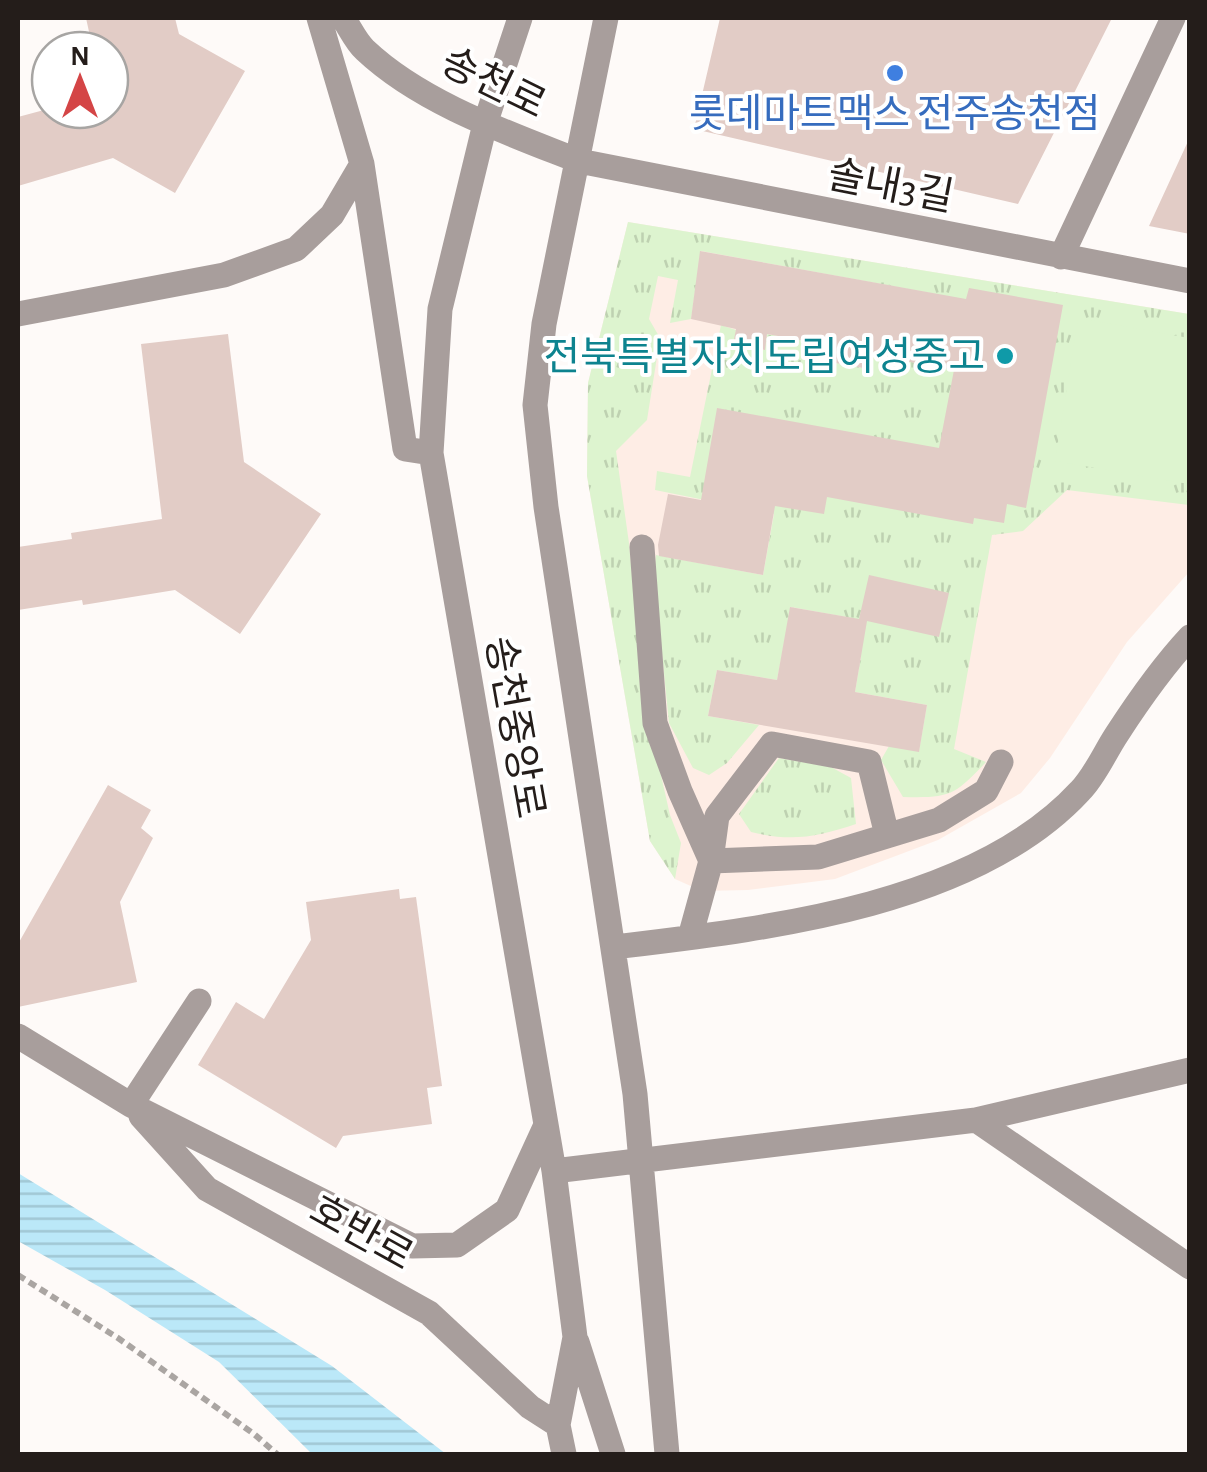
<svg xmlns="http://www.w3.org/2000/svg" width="1207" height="1472" font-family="'Alegreya Sans','Noto Sans KR',sans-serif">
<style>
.built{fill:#feede5}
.park{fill:url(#park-tufts)}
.garden{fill:#ddf4cf}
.water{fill:url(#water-rules)}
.building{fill:#e2ccc6}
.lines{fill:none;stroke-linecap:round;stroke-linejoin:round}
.path{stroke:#aaa5a2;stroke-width:6;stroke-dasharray:8 5;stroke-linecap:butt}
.minor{stroke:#a89e9c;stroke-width:25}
.shop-dot{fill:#3f7fe0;stroke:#fff;stroke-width:4}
.culture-dot{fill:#0f9aa8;stroke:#fff;stroke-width:4}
.labels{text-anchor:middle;stroke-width:8;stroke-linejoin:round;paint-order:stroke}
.street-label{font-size:40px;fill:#241d1a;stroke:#fff}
.shop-label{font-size:40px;fill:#366cbe;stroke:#fff}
.culture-label{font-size:40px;fill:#0d838f;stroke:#fff;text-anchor:end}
</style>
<defs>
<pattern id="park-tufts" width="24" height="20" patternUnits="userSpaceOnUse" patternTransform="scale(2.5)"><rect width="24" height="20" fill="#ddf4cf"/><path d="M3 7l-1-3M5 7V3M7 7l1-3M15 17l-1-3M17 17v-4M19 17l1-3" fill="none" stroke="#bed1b1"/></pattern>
<pattern id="water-rules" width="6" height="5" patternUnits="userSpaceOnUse" patternTransform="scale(2.5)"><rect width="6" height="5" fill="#bbe8f8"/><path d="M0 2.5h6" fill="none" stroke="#a1c7d4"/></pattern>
</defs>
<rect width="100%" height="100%" fill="#fefaf8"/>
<path class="built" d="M 628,222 L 1189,314 L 1189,572 L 1127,642 L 1050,758 L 1021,793 L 938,840 L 835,879 L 748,890 L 702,891 L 675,879 L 650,841 L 587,476 L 588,383 Z"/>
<path class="park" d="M 628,222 L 1189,314 L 1189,505 L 1067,490 L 1023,531 L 992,535 L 954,749 L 986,762 C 954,796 950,798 903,797 L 881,760 L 889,746 L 919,751 L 927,705 L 855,692 L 861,656 L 839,651 L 846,617 L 791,607 L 777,680 L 717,670 L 708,716 L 759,725 L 727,763 L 709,775 L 693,768 L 669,723 L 654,574 L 656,555 L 763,575 L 774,514 L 655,490 L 657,471 L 690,477 L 721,325 L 736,330 L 734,345 L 764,350 L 767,334 L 833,346 L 831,362 L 863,368 L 866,354 L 928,365 L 941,295 L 701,251 L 691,319 L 670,323 L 678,280 L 658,276 L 649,319 L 660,338 L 647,420 L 616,451 L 629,543 L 643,696 L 670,815 L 681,843 L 675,879 L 650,841 L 587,476 L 588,383 Z
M 779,758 L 831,767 L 851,778 L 856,824 C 817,837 792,842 751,832 L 739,814 Z"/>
<path class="garden" d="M 1078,318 L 1189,338 L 1189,484 L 1055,461 Z"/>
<path class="water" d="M 18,1173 L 332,1366 L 446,1454 L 312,1454 L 219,1362 L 105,1290 L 18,1241 Z"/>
<path class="building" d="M 86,18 L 175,18 L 179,34 L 245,71 L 175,193 L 113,158 L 18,186 L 18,117 L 44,110 L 110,110 L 110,50 L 93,50 Z
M 720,18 L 1112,18 L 1018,204 L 694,129 Z
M 1190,137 L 1190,234 L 1149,226 Z
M 700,251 L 966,299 L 969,288 L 1063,305 L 1026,508 L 1007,504 L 1004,523 L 974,518 L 973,524 L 827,497 L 824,514 L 775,506 L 763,575 L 659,556 L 658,545 L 668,494 L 701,500 L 717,408 L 939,448 L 954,370 L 866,354 L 863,368 L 830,362 L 833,346 L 767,334 L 765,350 L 733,345 L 736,329 L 691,319 Z
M 228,334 L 244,462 L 321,514 L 240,634 L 175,590 L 83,605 L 82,600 L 18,610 L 18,547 L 72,539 L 71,533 L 162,519 L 141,344 Z
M 869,575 L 949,593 L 939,637 L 867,621 L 855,692 L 927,705 L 919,752 L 708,716 L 717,670 L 777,680 L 790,607 L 865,620 L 859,619 Z
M 108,785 L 151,810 L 141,828 L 153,838 L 120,902 L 137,982 L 18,1007 L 18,944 Z
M 399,889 L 400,899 L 416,897 L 442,1086 L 427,1088 L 432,1124 L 343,1136 L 336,1148 L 198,1065 L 236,1002 L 264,1019 L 311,940 L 306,902 Z"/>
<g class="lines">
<path class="path" d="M 18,1275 L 118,1338 L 254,1434 L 277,1454"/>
<path class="minor" d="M 319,18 L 362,164 L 405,449 L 431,453
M 343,18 C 350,28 356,42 365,50 C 421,103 508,133 579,161 L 1190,281
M 520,18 L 485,124 L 440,309 L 431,453 L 554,1171 L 575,1337 L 558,1425 L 564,1454
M 606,18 L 544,324 L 535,405 L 546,507 L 635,1094 L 667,1454
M 1061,257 L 1173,18
M 18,314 L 224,275 L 296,249 L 332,215 L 362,164
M 642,547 L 655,723 L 680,791 L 711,861
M 711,860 L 717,816 L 772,744 L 869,762 L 887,835
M 690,937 L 711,861 L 818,857 L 939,820 L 986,791 L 1001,762
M 614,947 C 763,929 973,907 1080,791 C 1095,776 1105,752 1117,734 C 1139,700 1162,667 1190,637
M 18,1036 L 131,1105 L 412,1246 L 457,1245 L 507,1210 L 546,1125
M 131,1105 L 199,1001
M 141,1116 L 207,1189 L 429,1313 L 530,1407 L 558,1425
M 976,1120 L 1190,1070
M 554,1171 L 976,1120 L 1190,1267
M 577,1342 L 613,1454"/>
</g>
<circle class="shop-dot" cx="895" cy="73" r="10"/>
<circle class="culture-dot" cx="1005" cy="356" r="10"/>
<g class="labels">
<g class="street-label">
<text transform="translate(494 82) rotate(26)" y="14">송천로</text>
<text transform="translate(891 185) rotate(11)" y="14">솔내3길</text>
<text transform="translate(516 727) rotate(80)" y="14">송천중앙로</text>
<text transform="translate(362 1232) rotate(29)" y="14">호반로</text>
</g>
<g class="shop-label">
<text x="895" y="127">롯데마트맥스 전주송천점</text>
</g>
<g class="culture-label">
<text x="985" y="370">전북특별자치도립여성중고</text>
</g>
</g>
<rect width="1207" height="1472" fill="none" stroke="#241d1a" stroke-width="40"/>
<g transform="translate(80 80)"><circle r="48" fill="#ffffff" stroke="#a7a5a3" stroke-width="2.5"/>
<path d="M0-8L18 38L0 25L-18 38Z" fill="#d44546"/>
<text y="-15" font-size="28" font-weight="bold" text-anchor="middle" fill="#241d1a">N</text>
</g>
</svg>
